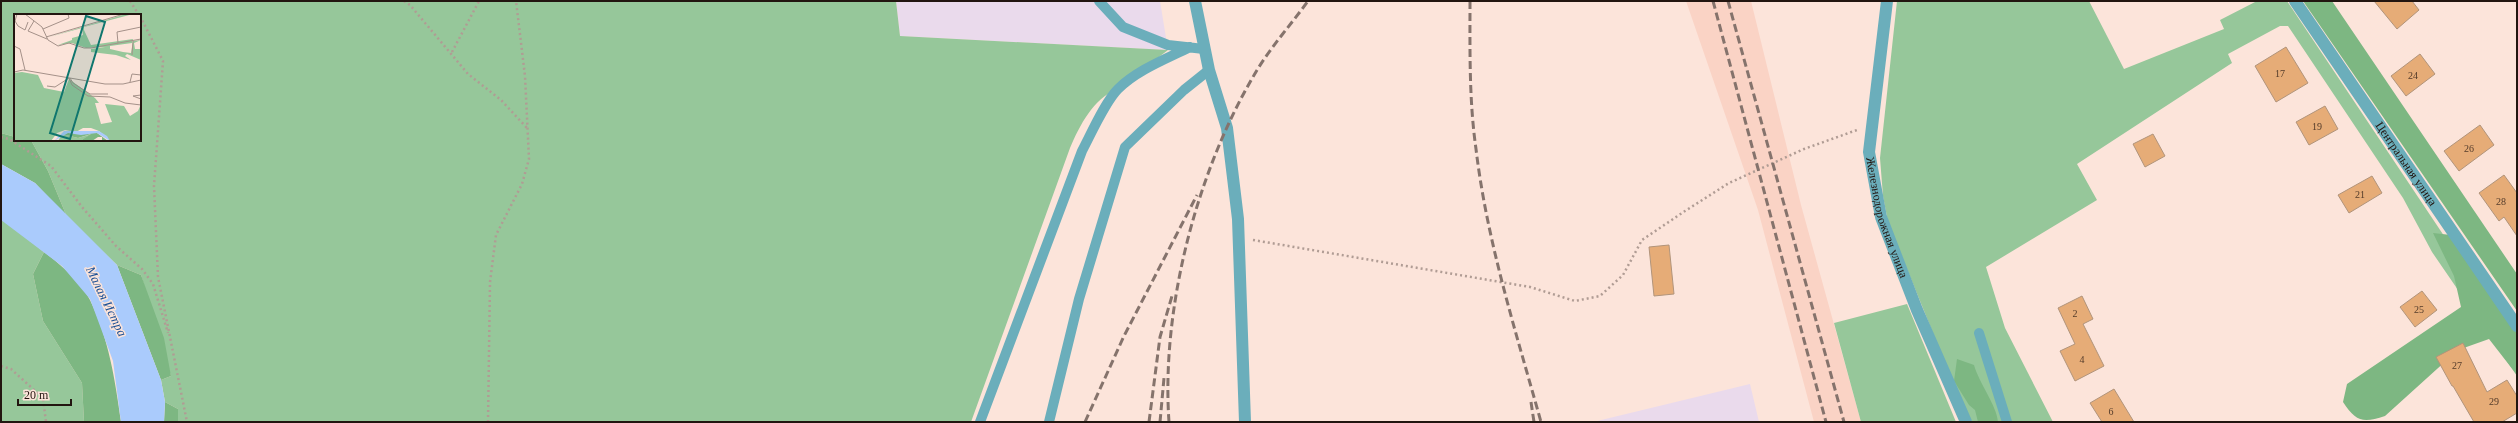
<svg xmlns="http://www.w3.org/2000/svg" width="2518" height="423" font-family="'Times New Roman',serif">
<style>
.built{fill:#fad3c5}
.industrial{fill:#eadaec}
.green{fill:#96c79a}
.forest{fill:#7db782}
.water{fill:#aacbfc}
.building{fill:#e6ac77;stroke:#b1947b}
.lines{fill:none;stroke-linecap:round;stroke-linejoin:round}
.path{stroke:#b09c94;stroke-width:2.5;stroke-dasharray:2 3;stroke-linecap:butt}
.service{stroke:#6baebb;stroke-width:10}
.minor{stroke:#6baebb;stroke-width:12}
.rail{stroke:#85736c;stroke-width:3;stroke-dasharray:8 4;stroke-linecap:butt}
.labels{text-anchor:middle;stroke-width:3;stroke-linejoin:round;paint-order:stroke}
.number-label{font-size:10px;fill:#533b2a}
.street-label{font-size:12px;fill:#221510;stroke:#fce4da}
.water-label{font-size:13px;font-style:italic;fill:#1d5095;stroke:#fce4da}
.inset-road{fill:none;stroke:#a59189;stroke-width:1}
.view{fill:#0f766e;fill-opacity:0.15;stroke:#0f766e;stroke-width:2}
.inset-edge{fill:none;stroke:#221510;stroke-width:2}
</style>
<rect width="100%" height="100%" fill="#fce4da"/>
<path class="built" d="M 1686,1 L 1751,1 L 1801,205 L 1861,422 L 1814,422 L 1758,210 Z"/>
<path class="industrial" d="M 896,1 L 1160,1 L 1168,50 L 900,36 Z
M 1750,384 L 1759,422 L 1593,422 Z"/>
<path class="green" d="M 1,1 L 896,1 L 900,36 L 1168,50 L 1117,89 C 1093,99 1080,125 1070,148 L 971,422 L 178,422 L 178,409 L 165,402 L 161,380 L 171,376 L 141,275 L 117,265 L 67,217 L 48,171 L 32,142 L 25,140 L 140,140 L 140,15 L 15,15 L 15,137 L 1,133 Z
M 1897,1 L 2089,1 L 2124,69 L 2224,29 L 2220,20 L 2257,1 L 2287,1 L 2517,345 L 2517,376 L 2432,252 L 2403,198 L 2288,26 L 2280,26 L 2228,54 L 2232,63 L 2077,164 L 2097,200 L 1986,267 L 2005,328 L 2053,422 L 1972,422 L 1948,370 L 1888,222 L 1883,196 L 1880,158 Z
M 1,221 L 5,221 L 44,252 L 33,274 L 43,321 L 82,383 L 84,422 L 1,422 Z
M 1907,304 L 1956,422 L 1861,422 L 1834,323 Z"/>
<path class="forest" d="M 2303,1 L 2332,1 L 2517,274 L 2517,311 Z
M 1,133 L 15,137 L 15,140 L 32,142 L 48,171 L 67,217 L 35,183 L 1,164 Z
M 2433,233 L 2451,235 L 2517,333 L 2517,375 L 2489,339 L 2458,350 L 2385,416 C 2363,423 2356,422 2343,402 L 2347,384 L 2461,307 L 2454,276 Z
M 44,252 C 59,263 82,283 90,300 C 109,339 115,380 121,422 L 84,422 L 82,383 L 43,321 L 33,274 Z
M 117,265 L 141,275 L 164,338 L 171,376 L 161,380 Z
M 1957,359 L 1974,365 C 1979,383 1997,406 1998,422 L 1978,422 L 1975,410 L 1969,405 L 1954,381 Z
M 165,402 L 178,409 L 178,422 L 164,422 Z"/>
<path class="water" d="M 1,164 L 35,183 L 117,265 L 161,380 L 165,402 L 164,422 L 121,422 L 113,361 L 90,299 L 62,266 L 1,220 Z"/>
<path class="building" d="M 2374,1 L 2412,1 L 2419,10 L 2397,29 Z
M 2286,47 L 2308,83 L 2276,102 L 2255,66 Z
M 2420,54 L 2435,74 L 2406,96 L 2391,76 Z
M 2325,106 L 2338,129 L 2309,145 L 2296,122 Z
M 2480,125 L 2494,145 L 2459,171 L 2444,151 Z
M 2153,134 L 2165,156 L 2145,167 L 2133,144 Z
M 2504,175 L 2517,193 L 2517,236 L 2504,217 L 2499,221 L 2479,193 Z
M 2372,176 L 2382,193 L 2349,213 L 2338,195 Z
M 1669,245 L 1674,294 L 1654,296 L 1649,247 Z
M 2422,291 L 2437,310 L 2415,327 L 2400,307 Z
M 2082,296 L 2093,319 L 2083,324 L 2104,366 L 2075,381 L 2060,351 L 2075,344 L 2058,308 Z
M 2463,343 L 2487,392 L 2507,380 L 2517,396 L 2517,413 L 2502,422 L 2474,422 L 2453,386 L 2452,386 L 2436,357 Z
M 2114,389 L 2134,422 L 2102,422 L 2090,403 Z"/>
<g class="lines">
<path class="path" d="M 130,1 L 139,15
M 404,1 L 410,5 L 468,74 L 501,100 L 527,128
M 140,16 L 163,61 L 154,186 L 158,277 L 187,422
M 452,52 L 479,1
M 1,137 L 9,139 L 51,166 L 82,207 L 116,246 L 142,269 L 153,284 L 168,333
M 1253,240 L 1530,287 L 1575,301 L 1600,296 L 1623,275 L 1642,240 L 1685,211 L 1729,183 L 1804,149 L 1857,130
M 1,366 L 11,369 L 43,398 L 46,422
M 488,422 L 490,282 L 496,235 L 522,184 L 529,159 L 525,76 L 516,1"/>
<path class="service" d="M 1099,1 L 1123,27 L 1168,45 L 1204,49
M 1979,333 L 2007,422
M 980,422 L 1082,151 C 1091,134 1105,102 1118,89 C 1137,70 1166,59 1190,47
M 1049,422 L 1079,299 L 1125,147 L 1184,90 L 1209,70"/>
<g class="minor">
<path d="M 1195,1 L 1209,70 L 1227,128 L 1238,219 L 1245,422"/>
<path id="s1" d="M 1887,1 L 1869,152 L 1881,217 L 1917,310 L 1966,422"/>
<path id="s2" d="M 2295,1 L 2517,326"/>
</g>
<path class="rail" d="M 1470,1 C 1470,50 1469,100 1476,149 C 1487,242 1516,332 1541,422
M 1713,1 L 1826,422
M 1728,1 L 1844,422
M 1531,402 L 1534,422
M 1085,422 L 1124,336 L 1197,195
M 1149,422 L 1160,337 L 1172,296
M 1160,422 L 1164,378
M 1169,422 C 1161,310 1196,174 1253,77 C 1268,50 1290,26 1308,1"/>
</g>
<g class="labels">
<g class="number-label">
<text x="2280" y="77">17</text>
<text x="2413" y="79">24</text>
<text x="2317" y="130">19</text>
<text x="2469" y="152">26</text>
<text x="2360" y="198">21</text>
<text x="2501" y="205">28</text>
<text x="2419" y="313">25</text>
<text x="2075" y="317">2</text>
<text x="2082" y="363">4</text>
<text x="2457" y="369">27</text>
<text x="2494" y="405">29</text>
<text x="2111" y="415">6</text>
</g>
<g class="street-label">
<text dy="4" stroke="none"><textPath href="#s2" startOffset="197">Центральная улица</textPath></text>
<text dy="4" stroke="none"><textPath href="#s1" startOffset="220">Железнодорожная улица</textPath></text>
</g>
<g class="water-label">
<text transform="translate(107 301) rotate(64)" y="5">Малая Истра</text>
</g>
</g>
<g transform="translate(14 14)">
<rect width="127" height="127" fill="#fce4da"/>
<path d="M 112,0 L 119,0 L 70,13 L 70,16 L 77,31 L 119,25 L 118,29 L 96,32 L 96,35 L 109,38 L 117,39 L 119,27 L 127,26 L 120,29 L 121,35 L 127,35 L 127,46 L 113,40 L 111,42 L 117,46 L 102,41 L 77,38 L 77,35 L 91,33 L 72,34 L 58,29 L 44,31 L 58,26 L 58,24 L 69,21 L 68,14 L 35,23 ZM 8,58 L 24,61 L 30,74 L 50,78 L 55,65 L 81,84 L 85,89 L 81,89 L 87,110 L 98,108 L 91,90 L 110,92 L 116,102 L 124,97 L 127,90 L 127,127 L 96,127 L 85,117 L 77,114 L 69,114 L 62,118 L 51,116 L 43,119 L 37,127 L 0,127 L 0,59 ZM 48,120 L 64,124 L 78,120 L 66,127 L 44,127 Z" fill="#96c79a"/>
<path d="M 54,119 L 83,119 L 94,127 L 88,127 L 88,123 L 84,123 L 78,127 L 66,127 L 77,120 L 64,124 L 48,120 Z" fill="#7db782"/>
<path d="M 50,117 L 85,117 L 93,122 L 96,127 L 83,119 L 67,121 L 54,119 L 40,127 Z" fill="#aacbfc"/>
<path class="inset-road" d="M 3,0 L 1,7 L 4,12 L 11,16 L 14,8M 11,0 L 28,13 L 34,26 L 44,32 L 55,29 L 70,34 L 77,34 L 127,25M 20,7 L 14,17 L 33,25M 29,15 L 55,4 L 54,0M 32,23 L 110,0M 104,29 L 103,18 L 127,13M 0,32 L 6,35 L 11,56M 118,41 L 119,27M 0,58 L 9,56 L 91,70 L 109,70 L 127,66M 55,64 L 58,71 L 74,82 L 96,83 L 111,89 L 127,91M 56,64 L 59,69 L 76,80 L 94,80M 116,68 L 118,60 L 127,61M 33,72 L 41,73 L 55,64M 127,81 L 119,82 L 127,85"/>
<path class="view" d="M 72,2 L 91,8 L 56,125 L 36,119 Z"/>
<rect width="127" height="127" class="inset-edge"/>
</g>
<rect width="2518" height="423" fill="none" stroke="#221510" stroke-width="4"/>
<path d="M18 399v6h53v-6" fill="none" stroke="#221510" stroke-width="2"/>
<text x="24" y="399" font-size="12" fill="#221510" stroke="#fce4da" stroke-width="3" paint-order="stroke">20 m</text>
</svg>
